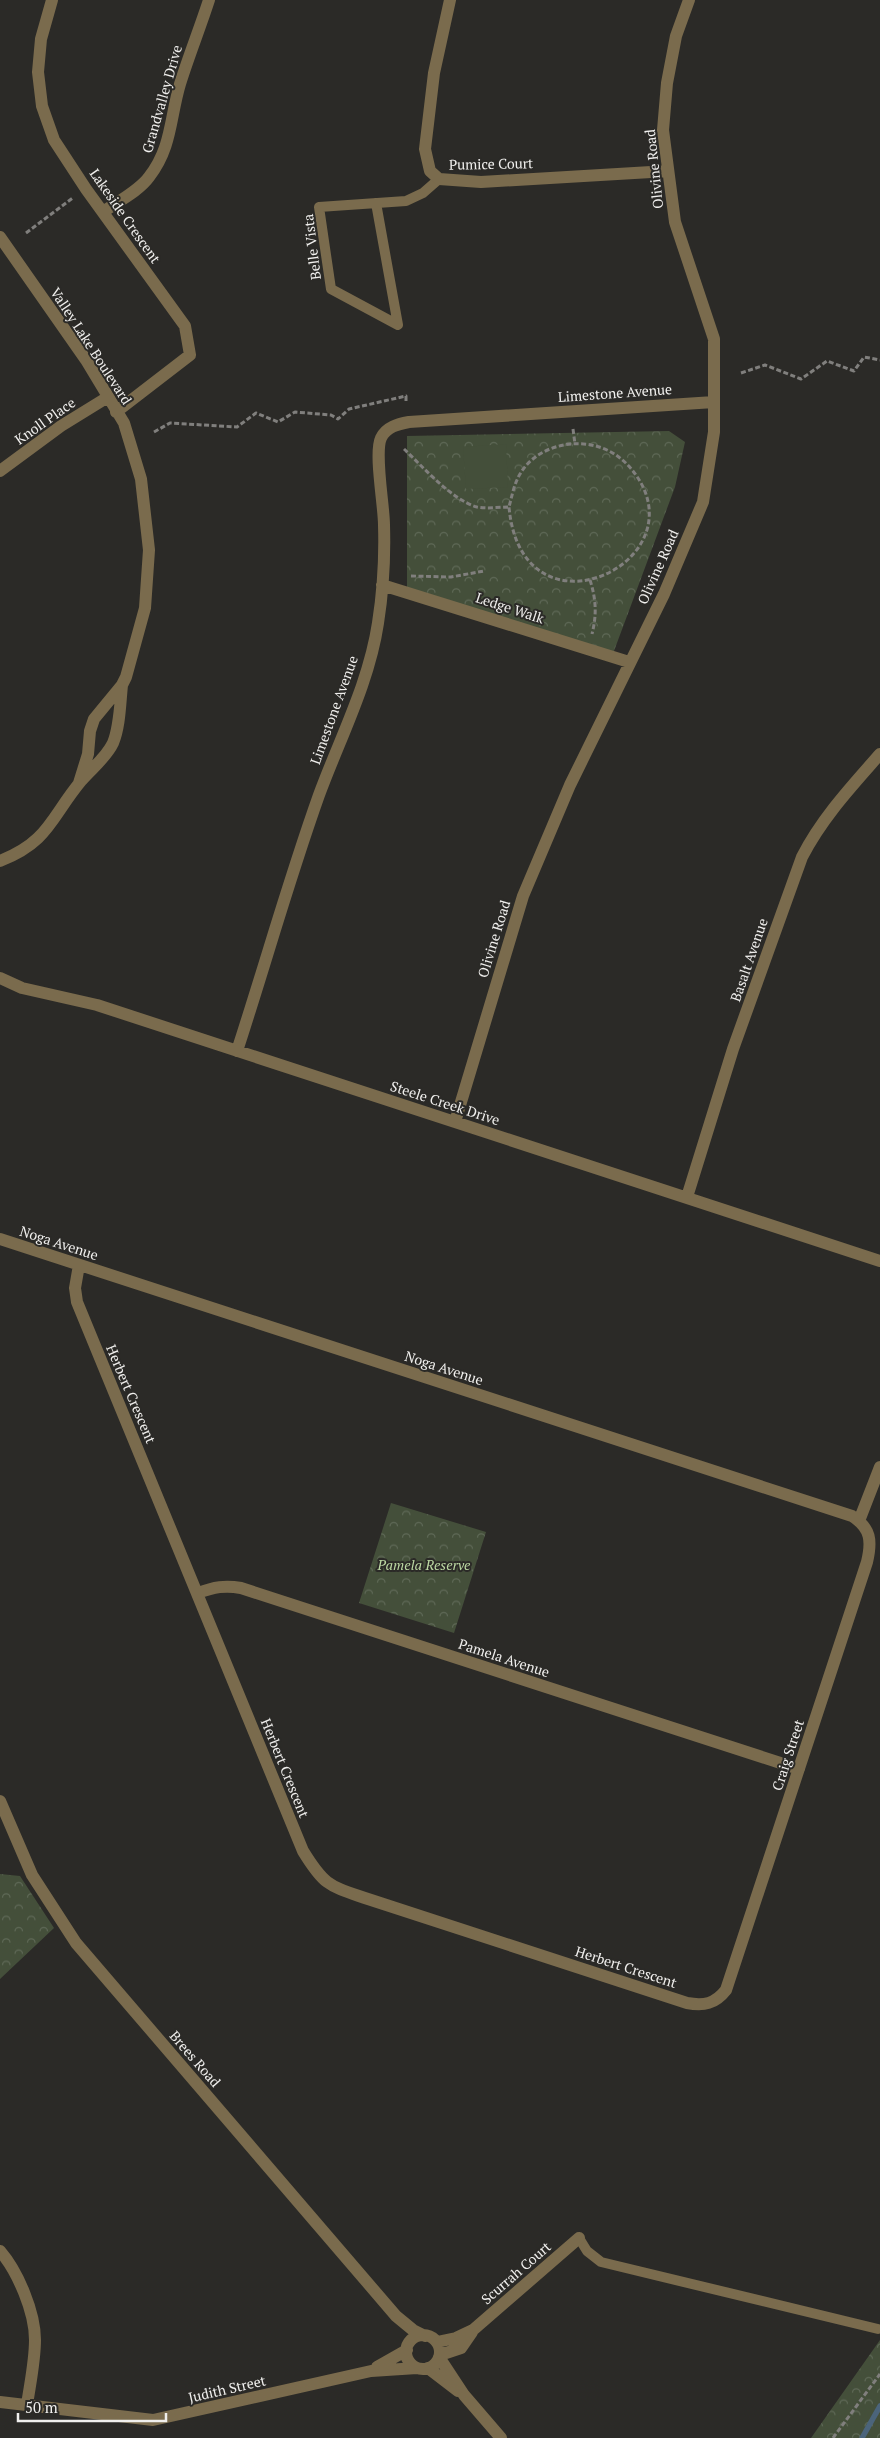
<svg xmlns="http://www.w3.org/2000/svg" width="880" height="2438" font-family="'PT Serif',serif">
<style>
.park{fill:url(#park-crowns)}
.pitch{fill:#444f3a}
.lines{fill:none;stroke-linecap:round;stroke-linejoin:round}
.stream{stroke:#4b647b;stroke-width:5.5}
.path{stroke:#807f7d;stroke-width:3;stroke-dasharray:5 2.5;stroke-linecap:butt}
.lane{stroke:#7a6b4d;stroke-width:10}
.street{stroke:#7a6b4d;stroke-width:12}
.labels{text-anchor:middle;stroke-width:4;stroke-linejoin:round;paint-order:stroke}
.street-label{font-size:14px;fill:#f0efed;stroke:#2b2a27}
.park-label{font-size:14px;font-style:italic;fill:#bcd8a3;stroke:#2b2a27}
</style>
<defs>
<pattern id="park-crowns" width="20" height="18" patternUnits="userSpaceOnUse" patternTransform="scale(1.25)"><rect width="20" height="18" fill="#444f3a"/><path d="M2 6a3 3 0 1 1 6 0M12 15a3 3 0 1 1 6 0" fill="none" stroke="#5f6957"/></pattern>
</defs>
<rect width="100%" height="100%" fill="#2b2a27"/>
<path class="park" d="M 669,431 L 685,442 L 675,487 L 611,659 L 407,596 L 407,436 Z
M 391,1503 L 486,1532 L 454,1633 L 359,1603 Z
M 0,1874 L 20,1876 L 54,1928 L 0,1979 Z
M 880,2340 L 880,2438 L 811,2438 Z"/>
<path class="pitch" d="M 506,444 L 508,487 L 466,489 L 463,447 Z"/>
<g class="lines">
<path class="stream" d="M 862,2438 L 880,2406"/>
<path class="path" d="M 26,233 L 74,197
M 741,373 L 765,365 L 801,379 L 827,361 L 854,371 L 864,357 L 880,360
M 573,429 L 575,444
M 154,432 L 170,423 L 237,427 L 256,413 L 278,422 L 295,412 L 331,415 L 338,419 L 349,409 L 406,396 L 406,401
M 404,449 C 423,467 452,500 477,507 C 487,509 499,507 509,507 C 512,496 514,484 520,474 C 536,446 577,436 607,450 C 622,457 633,469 641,483 C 688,569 521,641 509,507
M 411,576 L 451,577 L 484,571
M 590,580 C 596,599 597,614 592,634
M 833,2438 L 880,2374"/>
<path class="lane" d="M 376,203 L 398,325 L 331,289 L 319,207 L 406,201 L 423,193 L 439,179
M 579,2238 L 587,2251 L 601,2262 L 878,2329"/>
<path class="street" d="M 52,0 L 41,39 L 38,72 L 42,106 L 54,140 L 86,189 L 185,326 L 190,355 L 116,412
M 450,0 L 434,73 L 425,149 L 430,171 L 439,179 L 481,182 L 668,171
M 103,212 C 117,202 139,191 149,177 C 172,148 170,117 180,84 C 189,55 200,28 209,0
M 0,237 L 86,360 L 124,423 L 141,479 L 149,550 L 145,608 L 126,677 L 122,685 L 94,719 L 90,731 L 88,754 L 79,783
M 0,471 L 61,426 L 108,397
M 382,585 L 629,662
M 0,861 C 49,842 51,817 81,781 C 91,769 106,758 113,743 C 120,726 120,704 122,685
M 0,978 L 22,988 L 97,1005 L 880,1261
M 237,1051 C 265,965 289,879 319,795 C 340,738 369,683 378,623 C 383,591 385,557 384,525 C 384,505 374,453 381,438 C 386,427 398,424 409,422 L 714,402
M 455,1122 L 523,896 L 570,785 L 664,594 L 703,502 L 714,432 L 714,339 L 675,222 L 663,130 L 667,83 L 676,36 L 689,0
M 687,1197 L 733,1049 L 802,857 C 822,818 851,787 880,754
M 0,1239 L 852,1516 C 871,1528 872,1541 867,1562 L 726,1990 C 715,2004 704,2006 687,2003 L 368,1899 C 330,1886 325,1887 303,1851 L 77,1302 L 75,1288 L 79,1265
M 859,1521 L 880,1467
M 198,1593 C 214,1587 225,1585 241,1588 L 799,1769
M 0,1801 L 32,1875 L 76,1943 L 396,2316 L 413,2330 L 425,2336
M 0,2251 C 18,2272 35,2312 35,2340 C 35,2361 30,2384 27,2405
M406 2352a17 17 0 1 1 34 0a17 17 0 1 1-34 0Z
M 437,2342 L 456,2338 L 473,2330 L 579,2238
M 440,2355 L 461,2348 L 472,2332
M 439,2357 L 464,2395 L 501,2438
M 377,2367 L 407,2350
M 428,2368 L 458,2391
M 0,2402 L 153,2420 L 371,2371 L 417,2368"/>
</g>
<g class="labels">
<g class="street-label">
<text transform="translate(162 99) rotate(-74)" y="5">Grandvalley Drive</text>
<text transform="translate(491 164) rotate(-1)" y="5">Pumice Court</text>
<text transform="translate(654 169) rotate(-96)" y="5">Olivine Road</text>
<text transform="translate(125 216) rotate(55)" y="5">Lakeside Crescent</text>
<text transform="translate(312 247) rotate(-97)" y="5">Belle Vista</text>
<text transform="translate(91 346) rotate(57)" y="5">Valley Lake Boulevard</text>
<text transform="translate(615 393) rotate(-4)" y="5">Limestone Avenue</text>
<text transform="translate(45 421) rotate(-35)" y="5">Knoll Place</text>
<text transform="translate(658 567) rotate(-66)" y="5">Olivine Road</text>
<text transform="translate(510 608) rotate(18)" y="5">Ledge Walk</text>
<text transform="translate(334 710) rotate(-70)" y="5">Limestone Avenue</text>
<text transform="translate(494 939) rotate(-73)" y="5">Olivine Road</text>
<text transform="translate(749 960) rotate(-71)" y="5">Basalt Avenue</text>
<text transform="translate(445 1103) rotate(18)" y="5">Steele Creek Drive</text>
<text transform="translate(59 1243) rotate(18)" y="5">Noga Avenue</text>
<text transform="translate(444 1368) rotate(18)" y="5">Noga Avenue</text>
<text transform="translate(131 1394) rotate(67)" y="5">Herbert Crescent</text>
<text transform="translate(504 1658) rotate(18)" y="5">Pamela Avenue</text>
<text transform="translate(788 1755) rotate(-72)" y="5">Craig Street</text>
<text transform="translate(285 1768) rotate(68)" y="5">Herbert Crescent</text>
<text transform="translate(626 1967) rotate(18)" y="5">Herbert Crescent</text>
<text transform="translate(195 2059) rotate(49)" y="5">Brees Road</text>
<text transform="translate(516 2273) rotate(-41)" y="5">Scurrah Court</text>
<text transform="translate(227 2389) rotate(-13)" y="5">Judith Street</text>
</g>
<g class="park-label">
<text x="424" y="1570">Pamela Reserve</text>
</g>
</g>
<path d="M18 2413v8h148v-8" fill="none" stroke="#f0efed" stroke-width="2.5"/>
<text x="25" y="2413" font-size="15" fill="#f0efed" stroke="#2b2a27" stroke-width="4" paint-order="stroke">50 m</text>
</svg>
